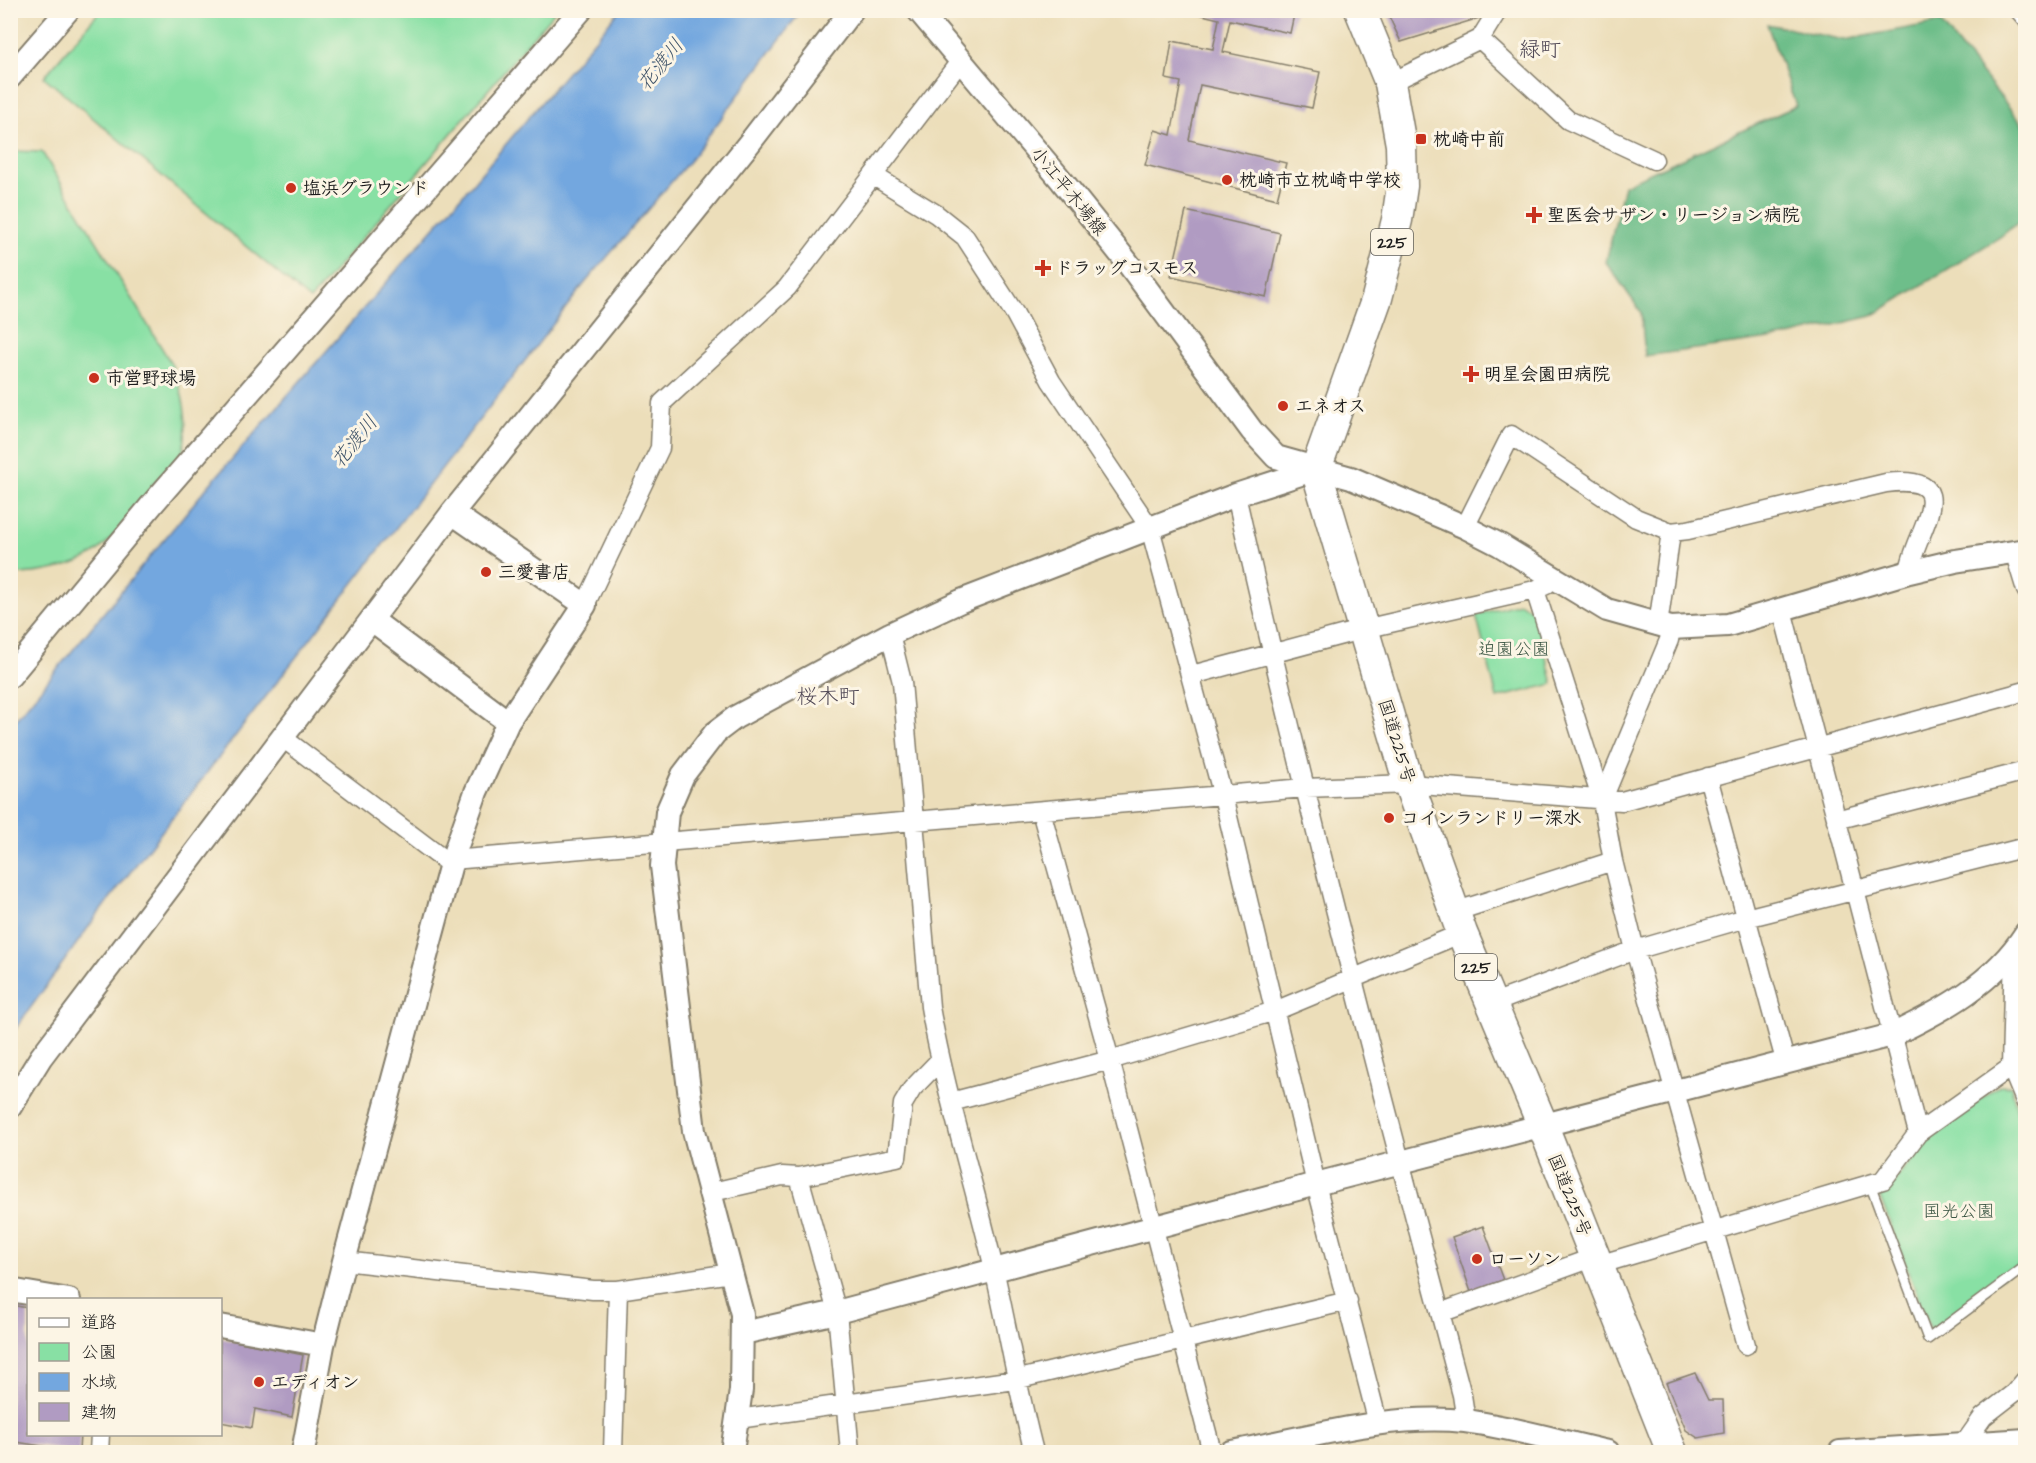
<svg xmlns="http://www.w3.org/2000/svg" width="2036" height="1463" font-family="'Architects Daughter','Klee One',sans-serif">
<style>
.green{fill:#88e0a4;stroke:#527e60;stroke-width:1.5}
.forest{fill:#6ebe8a;stroke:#456d53;stroke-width:1.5}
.water{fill:#73a7df;stroke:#48627e;stroke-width:1.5}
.building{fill:#b09bc2}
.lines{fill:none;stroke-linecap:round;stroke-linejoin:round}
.service-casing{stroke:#847d6b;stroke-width:12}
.minor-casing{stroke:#847d6b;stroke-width:21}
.tertiary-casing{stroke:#847d6b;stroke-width:26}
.trunk-casing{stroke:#847d6b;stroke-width:33}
.service{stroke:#fff;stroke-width:9}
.minor{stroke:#fff;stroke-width:18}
.tertiary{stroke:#fff;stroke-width:22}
.trunk{stroke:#fff;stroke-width:30}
.poi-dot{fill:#c8321e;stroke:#fcf5e5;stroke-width:2}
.labels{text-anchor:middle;stroke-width:6;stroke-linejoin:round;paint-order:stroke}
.shield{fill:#fcf5e5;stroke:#5f5d58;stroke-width:1.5}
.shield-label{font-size:16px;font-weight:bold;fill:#1c1c1c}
.poi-label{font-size:18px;font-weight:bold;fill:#1c1c1c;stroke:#fcf5e5;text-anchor:start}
.street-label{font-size:18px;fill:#1c1c1c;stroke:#fcf5e5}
.park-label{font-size:18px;fill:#3c5745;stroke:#fcf5e5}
.water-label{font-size:20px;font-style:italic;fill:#3f546a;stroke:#fcf5e5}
.quarter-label{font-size:21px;fill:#504856;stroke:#fcf5e5}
</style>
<rect width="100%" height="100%" fill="#fcf5e5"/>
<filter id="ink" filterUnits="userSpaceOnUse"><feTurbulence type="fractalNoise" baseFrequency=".0167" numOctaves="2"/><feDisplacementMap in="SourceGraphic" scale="12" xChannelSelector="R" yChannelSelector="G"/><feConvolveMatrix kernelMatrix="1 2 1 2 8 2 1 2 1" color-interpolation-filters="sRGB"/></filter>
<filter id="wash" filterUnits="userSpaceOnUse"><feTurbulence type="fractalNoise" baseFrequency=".008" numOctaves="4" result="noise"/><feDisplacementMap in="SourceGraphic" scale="24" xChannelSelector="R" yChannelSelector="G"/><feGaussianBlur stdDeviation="1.35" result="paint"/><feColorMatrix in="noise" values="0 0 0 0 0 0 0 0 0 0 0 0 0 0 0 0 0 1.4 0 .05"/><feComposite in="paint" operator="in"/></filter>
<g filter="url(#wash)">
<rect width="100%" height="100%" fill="#ecdeba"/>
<path class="green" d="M 100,11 L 100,10 L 555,11 L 310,300 L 44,77 Z
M 11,151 L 42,152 L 171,363 C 183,392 190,419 183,451 C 181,462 163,472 156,481 C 139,503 122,530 101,548 C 79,568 39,574 11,574 Z
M 1519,603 L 1534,611 L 1553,684 L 1497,698 L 1476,615 Z
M 2000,1085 L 2011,1086 L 2025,1143 L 2026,1219 L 2020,1263 L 1931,1331 L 1878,1192 L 1891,1185 L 1939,1128 Z"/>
<path class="forest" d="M 1940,22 L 2025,127 L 2025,217 L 2000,237 L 1872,316 L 1784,337 L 1645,356 L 1641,312 L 1606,262 L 1624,185 L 1796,106 L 1767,24 L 1844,40 Z"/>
<path class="water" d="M 620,10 L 801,11 L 691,159 L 585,283 L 98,914 L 11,1035 L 11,725 L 204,491 L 461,197 Z"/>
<g id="blocks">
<path class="building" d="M 1182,10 L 1295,10 L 1290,33 L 1230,20 L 1223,52 L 1320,72 L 1312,108 L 1200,85 L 1189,140 L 1286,163 L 1277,199 L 1145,165 L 1155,130 L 1171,135 L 1181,82 L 1166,79 L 1172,41 L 1213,49 L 1219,19 Z
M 1386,10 L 1488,10 L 1486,16 L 1401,42 Z
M 1186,211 L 1280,233 L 1266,297 L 1171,276 Z
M 1483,1226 L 1503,1280 L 1471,1292 L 1452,1237 Z
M 10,1305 L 28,1308 L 28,1434 L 80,1434 L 79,1452 L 10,1441 Z
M 220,1338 L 303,1355 L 292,1417 L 255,1409 L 252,1428 L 220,1422 Z
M 1695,1373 L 1708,1400 L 1723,1400 L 1724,1433 L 1698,1438 L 1686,1430 L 1666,1383 Z"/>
</g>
</g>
<g filter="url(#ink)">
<use href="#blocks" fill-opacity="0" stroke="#847d6b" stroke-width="1.5"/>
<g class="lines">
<g class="service-casing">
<path id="service" d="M 1870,1184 L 1928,1339 L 2026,1266"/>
</g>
<g class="minor-casing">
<path id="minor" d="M 2019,10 L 2026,18
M 1480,39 L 1568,120 L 1654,160
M 1390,83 L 1480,39 L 1498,10
M 874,176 L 936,214 L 965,237 L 1015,314 L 1051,381 L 1150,528 L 1223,796 L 1316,1184 L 1378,1423
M 1236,495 C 1304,797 1382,1096 1462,1395 L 1466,1421
M 1465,527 L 1511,435 L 1636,518 L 1671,532 L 1688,530 L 1886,483 C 1968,473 1913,534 1909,572
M 2014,551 L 2026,590
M 1535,590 L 1602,801 L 1613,861 L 1635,950 L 1746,1345
M 585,605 L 660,448 L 662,403 L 787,288 L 962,59
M 1782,610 L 1918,1133
M 1658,626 L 1671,532
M 890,634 L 902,682 L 930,1007 C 946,1096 974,1182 994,1269 C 1008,1330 1018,1392 1034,1452
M 1192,675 L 1364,629 L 1535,590 L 1546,585
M 283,738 L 451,865
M 1708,777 L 1786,1064
M 1602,801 L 1669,640 L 1671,628
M 1041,811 L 1110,1060 L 1212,1452
M 1836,820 L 2026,771
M 452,860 L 1305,788 L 1409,784 L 1622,801 L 2026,691
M 1454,912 L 1613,861
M 2014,951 L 2011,1067 L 2026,1103
M 1491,1004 L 1635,950 L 1746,918 L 2026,847
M 951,1102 L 1110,1060 L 1275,1011 L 1462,933
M 799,1177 L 837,1312 L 850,1452
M 708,1193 L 782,1176 L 799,1177 L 897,1157 L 903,1104 L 912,1089 L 940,1060
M 344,1261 L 593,1290 L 618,1290 L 731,1273
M 1598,1265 L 1883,1180 L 1918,1133 L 2011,1067
M 1440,1313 L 1595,1257
M 738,1419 L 1015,1380 L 1348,1301
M 1964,1444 L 1983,1417 L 2014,1393 L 2026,1379
M 99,1452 L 100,1434
M 613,1452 L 618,1290"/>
</g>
<g class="tertiary-casing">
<path id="tertiary" d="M 918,10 L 1062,181 L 1127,262 L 1252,431 L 1276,457 L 1351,478 L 1465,527 L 1500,545 L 1607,610 L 1671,628 L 1728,625 L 1909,572 L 1955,561 L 2026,550
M 10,77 L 68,10
M 372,620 L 508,722
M 10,676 L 155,501 L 581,10
M 10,1107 L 41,1057 L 452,513 L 751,141 L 852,10
M 10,1290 L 69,1300
M 220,1326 L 323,1345
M 743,1333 L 837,1312 L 1316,1184 L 1892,1035 C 1944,1010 1994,983 2026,933
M 303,1452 L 323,1345 L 344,1261 L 452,860 L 476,792 L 508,722 L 585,605 L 452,513
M 732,1452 L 741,1390 L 742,1314 L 694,1131 L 662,866 L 667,812 L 683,775 L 715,733 L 736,717 L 890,634 L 961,601 L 1236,495 L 1316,469
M 1231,1452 C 1307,1438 1387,1413 1465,1421 C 1512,1427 1562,1442 1608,1452
M 1840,1452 L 2026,1440"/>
</g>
<g class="trunk-casing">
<path id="trunk" d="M 1360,10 L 1390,83 L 1401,145 L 1402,186 L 1397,220 L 1377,298 L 1316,469 L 1409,784 L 1462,933 L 1543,1126 L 1672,1452"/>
</g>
<use href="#service" class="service"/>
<use href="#minor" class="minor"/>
<use href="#tertiary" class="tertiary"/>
<use href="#trunk" class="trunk"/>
</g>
</g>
<g class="poi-dot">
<rect x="1415" y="133" width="12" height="12" rx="3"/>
<circle cx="1227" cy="180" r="6"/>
<circle cx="291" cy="188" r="6"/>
<path d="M1531 206h6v6h6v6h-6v6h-6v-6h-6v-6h6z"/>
<path d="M1040 259h6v6h6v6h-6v6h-6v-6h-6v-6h6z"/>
<path d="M1468 365h6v6h6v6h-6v6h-6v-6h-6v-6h6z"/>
<circle cx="94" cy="378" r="6"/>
<circle cx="1283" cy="406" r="6"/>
<circle cx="486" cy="572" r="6"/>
<circle cx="1389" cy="818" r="6"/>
<circle cx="1477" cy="1259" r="6"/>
<circle cx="259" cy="1382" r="6"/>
</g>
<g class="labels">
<g class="shield">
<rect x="1371" y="229" width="42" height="26" rx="4.5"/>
<rect x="1455" y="954" width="42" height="26" rx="4.5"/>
</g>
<g class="shield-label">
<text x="1392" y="248">225</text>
<text x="1476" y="973">225</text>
</g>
<g class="poi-label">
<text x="1433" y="145">枕崎中前</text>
<text x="1239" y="186">枕崎市立枕崎中学校</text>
<text x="303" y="194">塩浜グラウンド</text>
<text x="1547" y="221">聖医会サザン・リージョン病院</text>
<text x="1055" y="274">ドラッグコスモス</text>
<text x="1484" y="380">明星会園田病院</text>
<text x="106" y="384">市営野球場</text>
<text x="1295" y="412">エネオス</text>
<text x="498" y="578">三愛書店</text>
<text x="1401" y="824">コインランドリー深水</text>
<text x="1489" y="1265">ローソン</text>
<text x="271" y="1388">エディオン</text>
</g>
<g class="street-label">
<text transform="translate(1069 191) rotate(51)" y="6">小江平木場線</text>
<text transform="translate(1397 741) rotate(73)" y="6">国道225号</text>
<text transform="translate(1570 1195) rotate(68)" y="6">国道225号</text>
</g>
<g class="park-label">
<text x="1514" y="655">迫園公園</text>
<text x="1959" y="1217">国光公園</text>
</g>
<g class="water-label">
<text transform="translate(660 64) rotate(-51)" y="7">花渡川</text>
<text transform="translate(354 441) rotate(-51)" y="7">花渡川</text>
</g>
<g class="quarter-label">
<text x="1540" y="56">緑町</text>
<text x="828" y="703">桜木町</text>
</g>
</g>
<rect width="2036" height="1463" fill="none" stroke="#fcf5e5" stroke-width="36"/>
<rect x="27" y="1298" width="195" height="138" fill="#fcf5e5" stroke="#a29e95" stroke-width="1.5"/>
<rect x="39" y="1318" width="30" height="9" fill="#ffffff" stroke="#a29e95" stroke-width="1.5"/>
<text x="81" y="1328" font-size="18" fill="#1c1c1c">道路</text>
<rect x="39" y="1343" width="30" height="18" fill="#88e0a4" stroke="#a29e95" stroke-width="1.5"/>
<text x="81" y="1358" font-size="18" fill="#1c1c1c">公園</text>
<rect x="39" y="1373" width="30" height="18" fill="#73a7df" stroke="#a29e95" stroke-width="1.5"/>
<text x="81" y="1388" font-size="18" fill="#1c1c1c">水域</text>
<rect x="39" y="1403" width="30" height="18" fill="#b09bc2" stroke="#a29e95" stroke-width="1.5"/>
<text x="81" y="1418" font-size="18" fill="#1c1c1c">建物</text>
</svg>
